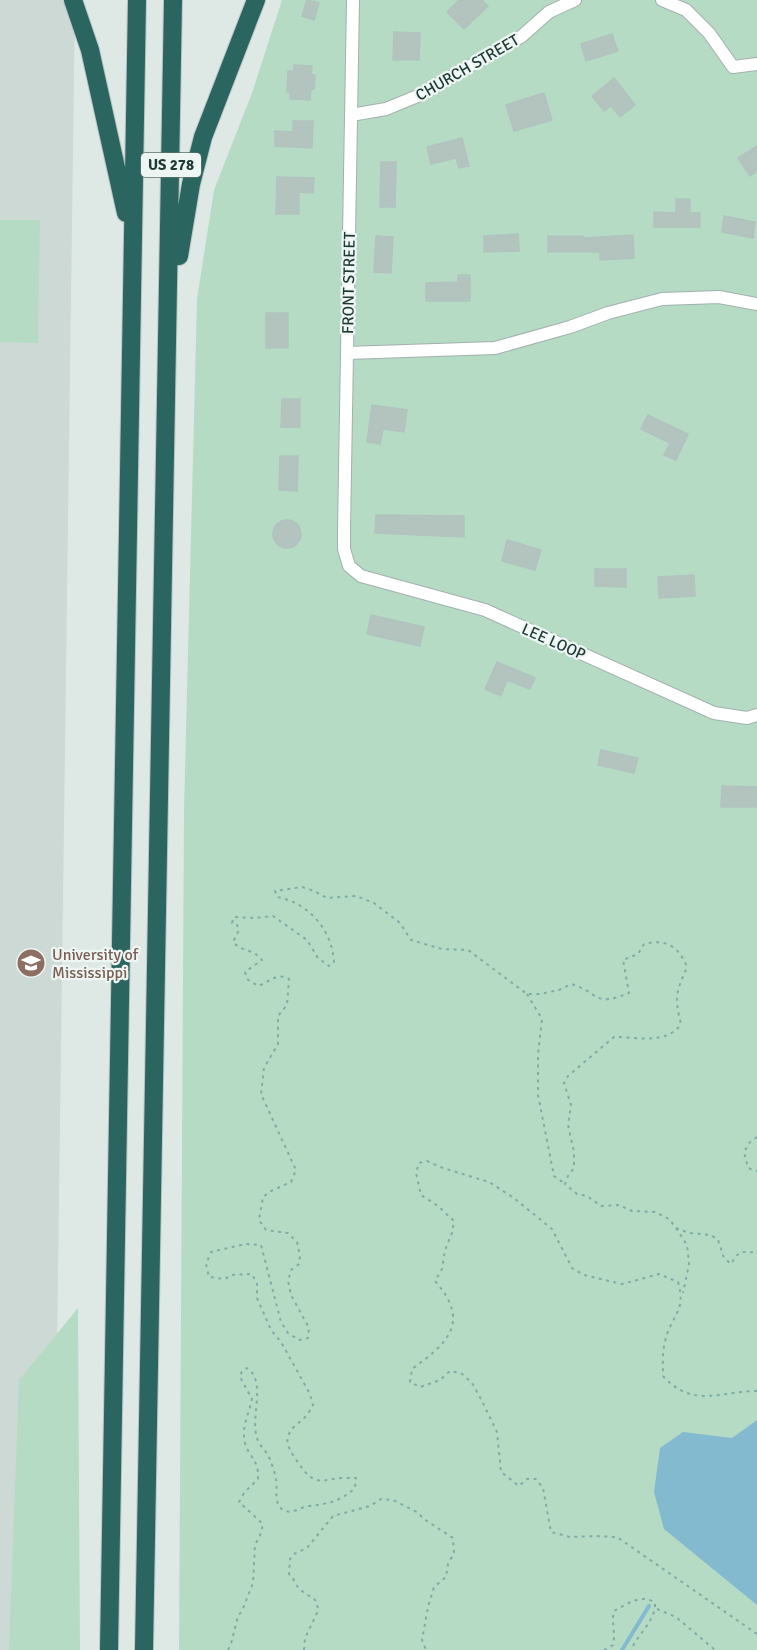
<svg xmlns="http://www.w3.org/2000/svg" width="757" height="1650" font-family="Signika,sans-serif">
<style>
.built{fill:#ccd9d5}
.green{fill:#b6dbc5}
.water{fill:#84bad0}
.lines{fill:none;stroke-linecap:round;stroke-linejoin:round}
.stream{stroke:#84bad0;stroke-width:4}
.building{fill:#b3c4bf;stroke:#b0c3be;stroke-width:1.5}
.minor-casing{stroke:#a1b1ad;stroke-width:14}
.highway-casing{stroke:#bcc4c2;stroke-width:20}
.path{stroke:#7eada5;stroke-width:2;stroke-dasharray:3 4.5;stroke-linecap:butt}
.minor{stroke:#fff;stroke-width:12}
.highway{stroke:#2b6560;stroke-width:18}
.labels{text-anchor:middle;stroke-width:4.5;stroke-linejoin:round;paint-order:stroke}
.shield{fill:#eef6f3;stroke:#5d726e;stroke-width:1.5}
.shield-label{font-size:15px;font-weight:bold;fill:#1f3935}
.street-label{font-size:16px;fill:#1f3935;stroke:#eef6f3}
.education-label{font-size:16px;fill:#785e54;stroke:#eef6f3;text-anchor:start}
</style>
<rect width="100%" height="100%" fill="#dee9e6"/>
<path class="built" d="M 0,0 L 75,0 L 53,1650 L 0,1650 Z"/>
<path class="green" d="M 282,0 L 757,0 L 757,1650 L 179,1650 L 184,810 L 197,299 L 214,190 L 252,93 Z
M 0,220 L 40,220 L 38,343 L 0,342 Z
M 78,1308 L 80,1650 L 9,1650 L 19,1380 Z"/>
<path class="water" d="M 757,1420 L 757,1605 L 664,1529 L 654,1492 L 660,1448 L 683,1432 L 732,1438 Z"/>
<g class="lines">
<path class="stream" d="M 622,1650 L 649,1606"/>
</g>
<path class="building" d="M 307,0 L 319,3 L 314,20 L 302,16 Z
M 459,0 L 482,0 L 488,6 L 464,29 L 447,12 Z
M 394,32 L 420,33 L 419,60 L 393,60 Z
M 612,34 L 618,51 L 586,61 L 581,44 Z
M 294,65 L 312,66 L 311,75 L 315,75 L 314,89 L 311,88 L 310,100 L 290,99 L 290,92 L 287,92 L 288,71 L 294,71 Z
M 614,78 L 635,105 L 620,117 L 611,106 L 604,111 L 592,96 Z
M 544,93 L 552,120 L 514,131 L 506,105 Z
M 293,121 L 313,121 L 312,148 L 275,146 L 275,131 L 293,132 Z
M 462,138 L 469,166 L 459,168 L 456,158 L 431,164 L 427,147 Z
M 757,146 L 757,171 L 750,176 L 738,158 Z
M 381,162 L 396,162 L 395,207 L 380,207 Z
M 277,177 L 314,178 L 313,193 L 299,192 L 299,214 L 276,214 Z
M 676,199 L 690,199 L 690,213 L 700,213 L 700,227 L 654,227 L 654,212 L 676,213 Z
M 724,216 L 755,222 L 753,238 L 722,232 Z
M 518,234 L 519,251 L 484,252 L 484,236 Z
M 633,235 L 634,258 L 600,260 L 600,252 L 548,252 L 548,236 L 583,236 L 583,238 Z
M 376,236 L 393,237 L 391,273 L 374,272 Z
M 458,275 L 470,275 L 470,301 L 426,301 L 426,283 L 458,282 Z
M 266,313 L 288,313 L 288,348 L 266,348 Z
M 282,399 L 300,399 L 300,427 L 281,427 Z
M 372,405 L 407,410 L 404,432 L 383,429 L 380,444 L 367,442 Z
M 648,415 L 688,434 L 676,460 L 664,455 L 670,443 L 641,429 Z
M 280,456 L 298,456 L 297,491 L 279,490 Z
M 376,515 L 464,516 L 464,537 L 375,533 Z
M273 534a14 14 0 1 1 28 0a14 14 0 1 1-28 0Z
M 507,540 L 541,550 L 535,570 L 502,561 Z
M 595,569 L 626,569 L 626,587 L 595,586 Z
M 694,575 L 695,596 L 659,598 L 658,577 Z
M 371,615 L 424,627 L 420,646 L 367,634 Z
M 497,662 L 535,678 L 530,689 L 507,680 L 501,696 L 485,689 Z
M 601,750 L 638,758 L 634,773 L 598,765 Z
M 722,786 L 757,787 L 757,807 L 721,807 Z"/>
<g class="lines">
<g class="minor-casing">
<path id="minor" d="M 353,0 L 344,530 L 344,549 L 349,566 L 361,576 L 485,610 L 714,713 L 747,718 L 757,715
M 662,0 L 686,10 L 709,33 L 733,67 L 757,64
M 351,115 L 386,109 L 420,95 L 522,36 L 549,12 L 575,0
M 347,353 L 495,348 L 570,327 L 608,313 L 662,299 L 719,297 L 757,304"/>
</g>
<g class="highway-casing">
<path id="highway" d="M 73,0 L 90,50 L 126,213
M 179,256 L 191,184 L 203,137 L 256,0
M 109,1650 L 137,0
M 144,1650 L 173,0"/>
</g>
<path class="path" d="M 527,994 L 542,1019 L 538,1055 L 538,1095 L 554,1176 L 565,1184
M 757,1137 L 750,1142 L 744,1152 L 748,1168 L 757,1171
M 676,1228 L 687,1245 L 689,1264 L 683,1293
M 757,1391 C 721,1391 693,1409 663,1376 C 663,1365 662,1353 665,1342 C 670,1316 687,1313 678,1282 L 659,1274 L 622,1284 L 584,1275 L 572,1268 L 552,1229 L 514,1198 L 489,1182 L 443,1168 L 427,1161 L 419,1163 L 416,1173 L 421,1195 L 438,1206 L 454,1221 L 452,1233 L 445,1250 L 442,1269 L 435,1281 C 471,1322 448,1343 412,1369 L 410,1382 L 420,1387 L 440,1380 L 450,1371 L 461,1373 L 472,1383 L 482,1401 L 497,1432 L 501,1472 L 519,1486 L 527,1479 L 536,1479 L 543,1488 L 551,1532 L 570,1537 L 596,1536 L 617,1537 L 757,1634
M 657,1609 L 676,1617 L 715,1650
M 228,1650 L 231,1644 L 238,1616 L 242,1611 L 253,1583 L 255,1545 L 261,1533 L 263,1524 L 239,1502 L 244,1493 L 258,1479 C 259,1459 249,1458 245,1443 C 241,1427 249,1414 252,1399 L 240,1377 L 242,1371 L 247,1368 C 267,1381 250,1417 257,1438 C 259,1445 266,1451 269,1457 C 272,1464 275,1473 276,1480 C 278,1489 273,1503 283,1510 C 292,1515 300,1507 309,1506 C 328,1504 341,1501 355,1488 L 356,1478 C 317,1476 318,1494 293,1455 C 289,1448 285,1442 289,1434 C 292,1426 300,1423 305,1417 C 308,1414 311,1409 313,1405 L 310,1394 L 281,1342 L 271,1330 L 257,1298 L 257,1284 L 252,1274 L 231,1275 L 225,1279 L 209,1277 L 206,1264 L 211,1252 L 245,1244 L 261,1245 L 281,1322 L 288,1333 L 299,1340 L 308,1338 L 309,1328 L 291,1295 L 288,1281 L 291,1270 L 299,1264 L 300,1256 L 297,1242 L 288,1233 L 266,1230 L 259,1220 L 263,1197 L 271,1191 L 291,1182 L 296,1170 L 261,1094 L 264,1068 L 278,1044 L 278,1016 L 287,1005 L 289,979 C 276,972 270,982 258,986 L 247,979 L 245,972 L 262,960 C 254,949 242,952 233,942 L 239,930 L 237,925 L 232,923 L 234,917 L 255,918 L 273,916 L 307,940 L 318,958 L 329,966 L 334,962 C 332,930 309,903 277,897 L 275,891 L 302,887 L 314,891 L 327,898 L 356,896 L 374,903 L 400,923 L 411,940 L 442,949 L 468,950 L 527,994 L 540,994 L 559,990 L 571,984 C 600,992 592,1008 629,993 L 623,960 L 638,954 L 644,944 C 666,938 679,947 687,967 C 676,993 674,996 681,1024 C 667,1045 636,1037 614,1037 L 568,1076 L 564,1083 L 571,1105 L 568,1125 L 574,1152 L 574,1168 L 568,1176 L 565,1184 L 577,1194 L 587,1196 L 601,1206 L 619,1205 L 632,1211 L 655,1212 L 669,1219 L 676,1228 L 689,1233 L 711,1235 L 718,1240 L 724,1258 L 731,1264 C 741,1248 740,1253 757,1252
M 304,1650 L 305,1638 L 318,1611 L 317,1602 C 312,1596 306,1595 301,1590 C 295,1586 295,1579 289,1574 L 290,1559 L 294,1554 L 307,1548 L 333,1516 L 370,1506 L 381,1499 L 393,1500 L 417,1512 L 424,1519 L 453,1538 L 454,1553 L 448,1564 L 446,1577 L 434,1587 L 428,1607 L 422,1640 L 426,1650
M 604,1650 L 613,1645 C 616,1633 611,1622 614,1611 C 627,1604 642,1593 655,1603 C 656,1620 638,1634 631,1650"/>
<use href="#minor" class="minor"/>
<use href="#highway" class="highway"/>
</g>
<defs>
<g id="university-disc" transform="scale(1.5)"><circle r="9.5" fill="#8d6e63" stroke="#eef6f3"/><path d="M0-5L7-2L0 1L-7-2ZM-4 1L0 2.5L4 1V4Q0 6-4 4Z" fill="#fff"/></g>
</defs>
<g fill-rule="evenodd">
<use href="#university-disc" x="31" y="963"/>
</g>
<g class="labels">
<rect class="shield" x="141" y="153" width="60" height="24" rx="4.5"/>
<g class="shield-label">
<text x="171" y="170">US 278</text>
</g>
<g class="street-label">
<text transform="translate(467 67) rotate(-30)" y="6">CHURCH STREET</text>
<text transform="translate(348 283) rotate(-89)" y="6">FRONT STREET</text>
<text transform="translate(554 641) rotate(24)" y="6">LEE LOOP</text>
</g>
<g class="education-label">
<text x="52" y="960">University of<tspan x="52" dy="18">Mississippi</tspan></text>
</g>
</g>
</svg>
